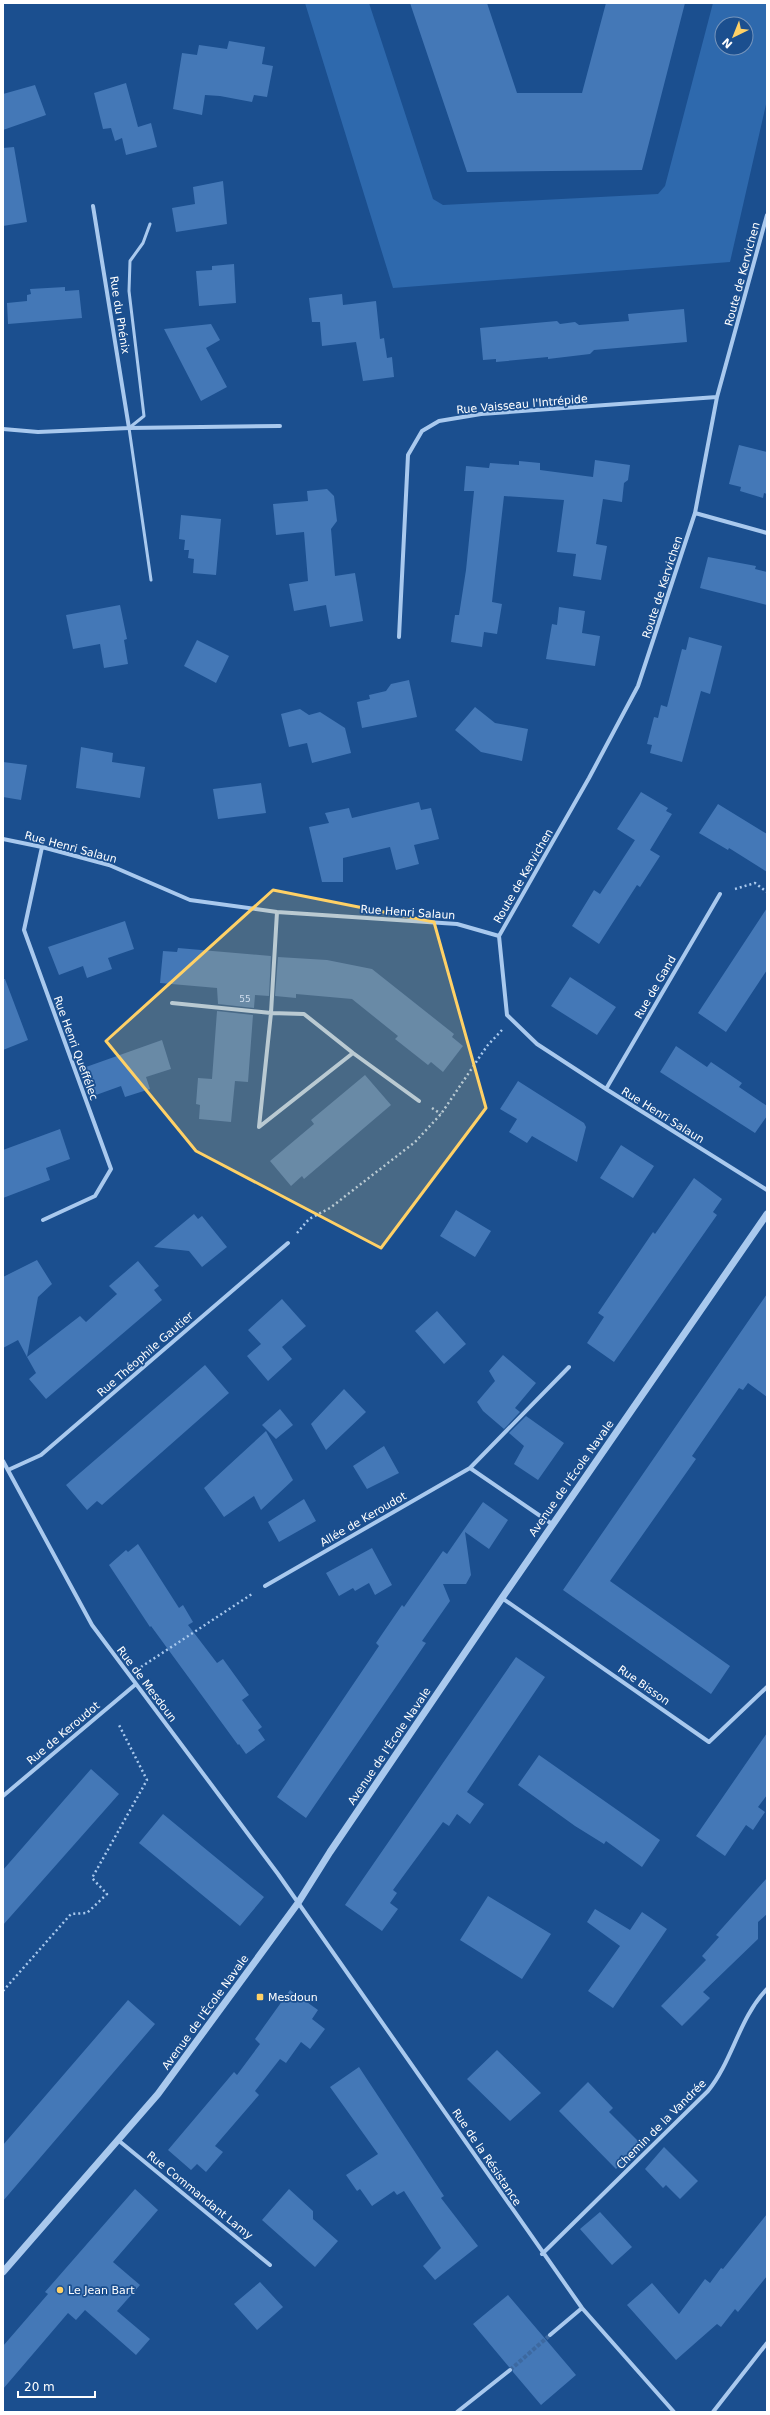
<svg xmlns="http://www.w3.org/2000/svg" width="770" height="2415" font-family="'DejaVu Sans',sans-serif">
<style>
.green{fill:#2e69ad;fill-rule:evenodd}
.building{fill:#4478b7}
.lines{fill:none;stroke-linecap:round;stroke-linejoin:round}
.minor-tunnel{stroke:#3d69a0;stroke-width:4;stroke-dasharray:4 2;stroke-linecap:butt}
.path{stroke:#a9c9ee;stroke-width:2.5;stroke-dasharray:2 3;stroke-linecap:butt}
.service{stroke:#a9c9ee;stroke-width:3}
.minor{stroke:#a9c9ee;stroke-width:4}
.tertiary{stroke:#a9c9ee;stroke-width:7}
.marked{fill:#ffd166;fill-opacity:0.2;stroke:#ffd166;stroke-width:3;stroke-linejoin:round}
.poi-dot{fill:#ffd166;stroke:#1b4f8f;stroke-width:1.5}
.labels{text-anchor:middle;stroke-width:3.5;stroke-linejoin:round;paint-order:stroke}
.number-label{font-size:9px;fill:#d0dded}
.street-label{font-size:11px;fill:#fff;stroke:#1b4f8f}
.poi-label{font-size:11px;fill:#fff;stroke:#1b4f8f;text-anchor:start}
</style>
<rect width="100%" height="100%" fill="#1b4f8f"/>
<path class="green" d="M 305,3 L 369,3 L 433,199 L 443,205 L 658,194 L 665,186 L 713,3 L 767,3 L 767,100 L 730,262 L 393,288 ZM 722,24 L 746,24 L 746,48 L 722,48 Z"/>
<path class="building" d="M 410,3 L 487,3 L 517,93 L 582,93 L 606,3 L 685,3 L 642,170 L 467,172 Z
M 229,41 L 265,47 L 262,64 L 273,66 L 267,97 L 254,95 L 252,102 L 220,96 L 205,95 L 202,115 L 173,109 L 182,53 L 197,55 L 199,45 L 227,49 Z
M 126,83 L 138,127 L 151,123 L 157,147 L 126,155 L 122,138 L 115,141 L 111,128 L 103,129 L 94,93 Z
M 35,85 L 46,115 L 3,130 L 3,94 Z
M 14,147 L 27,222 L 3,226 L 3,148 Z
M 223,181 L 227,224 L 176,232 L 172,208 L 195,204 L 193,187 Z
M 234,264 L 236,303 L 199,306 L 196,271 L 212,270 L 212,266 Z
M 65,287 L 65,291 L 79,290 L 82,318 L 8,324 L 7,303 L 27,301 L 27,295 L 31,294 L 30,289 Z
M 342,294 L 343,305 L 376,301 L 380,339 L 384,338 L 387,358 L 392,357 L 394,377 L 363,381 L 356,342 L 322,346 L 320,322 L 312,322 L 309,298 Z
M 684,309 L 687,342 L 594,350 L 590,354 L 548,359 L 548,357 L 496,362 L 496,359 L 483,360 L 480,328 L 557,321 L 560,324 L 575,322 L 579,325 L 629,321 L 628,314 Z
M 211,324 L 220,340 L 206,348 L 227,387 L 201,401 L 164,329 Z
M 739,445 L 767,452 L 767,494 L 764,493 L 763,498 L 740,491 L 741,487 L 729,484 Z
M 595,460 L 630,465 L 628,480 L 624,483 L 622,502 L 603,499 L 596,544 L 607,546 L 601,580 L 573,576 L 576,554 L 557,552 L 564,500 L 504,496 L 492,602 L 502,604 L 497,634 L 484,632 L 482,647 L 451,642 L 455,615 L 459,615 L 466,570 L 474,491 L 464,491 L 466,466 L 489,468 L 490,463 L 519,465 L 519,461 L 540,463 L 540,470 L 593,477 Z
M 327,489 L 334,496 L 337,521 L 331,529 L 335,576 L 355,573 L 363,621 L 330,627 L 326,605 L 294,611 L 289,584 L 308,581 L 304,532 L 276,535 L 273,504 L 308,501 L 307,491 Z
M 181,515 L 221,519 L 216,575 L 193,573 L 194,559 L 188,558 L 189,550 L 184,550 L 185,540 L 179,539 Z
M 708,557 L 756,566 L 755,569 L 767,572 L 767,605 L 700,588 Z
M 120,605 L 127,639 L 124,640 L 128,664 L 104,668 L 100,644 L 73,649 L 66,615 Z
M 559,607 L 585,611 L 582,633 L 600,636 L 595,666 L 546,659 L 552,624 L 557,625 Z
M 689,637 L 722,646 L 710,694 L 701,691 L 682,762 L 650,753 L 652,745 L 647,744 L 654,717 L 658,718 L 661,705 L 667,707 L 682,649 L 686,650 Z
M 197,640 L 229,656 L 216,683 L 184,666 Z
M 409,680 L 417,717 L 362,728 L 357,702 L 370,699 L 369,695 L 386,691 L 391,684 Z
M 475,707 L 495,723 L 528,729 L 522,761 L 481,752 L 455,730 Z
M 300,709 L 309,715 L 320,712 L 345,728 L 351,753 L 312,763 L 307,743 L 289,747 L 281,714 Z
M 81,747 L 113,753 L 112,762 L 145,767 L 140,798 L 76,788 Z
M 3,762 L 27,765 L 21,800 L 3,797 Z
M 261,783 L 266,813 L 218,819 L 213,789 Z
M 641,792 L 668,808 L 666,811 L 672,814 L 650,850 L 660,856 L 640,887 L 637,885 L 599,944 L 572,926 L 594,890 L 600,894 L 635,840 L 649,849 L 617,829 Z
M 419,802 L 421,810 L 431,808 L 439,839 L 414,845 L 419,864 L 396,870 L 390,847 L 343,858 L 343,882 L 322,882 L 309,827 L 329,823 L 325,813 L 349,808 L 352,818 Z
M 718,804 L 767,834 L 767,872 L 729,848 L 728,850 L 699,833 Z
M 767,908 L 767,970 L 726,1032 L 698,1013 Z
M 125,921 L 134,949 L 108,958 L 112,969 L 87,978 L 83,966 L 59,975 L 48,947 Z
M 178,948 L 271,956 L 269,996 L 255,995 L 254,1008 L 218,1004 L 217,988 L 160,983 L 163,951 L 177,952 Z
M 278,957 L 327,960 L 372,969 L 454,1034 L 452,1037 L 463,1046 L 443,1072 L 431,1062 L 428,1065 L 395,1039 L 398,1036 L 352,999 L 296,994 L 296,998 L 275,996 Z
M 570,977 L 616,1007 L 597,1035 L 551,1006 Z
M 3,979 L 5,979 L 28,1040 L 3,1050 Z
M 217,1011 L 253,1015 L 248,1082 L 235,1081 L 231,1122 L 199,1119 L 200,1105 L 196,1104 L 198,1078 L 212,1079 Z
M 162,1040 L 171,1069 L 146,1077 L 150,1089 L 125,1097 L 121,1086 L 96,1095 L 86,1067 Z
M 676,1046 L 707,1067 L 711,1062 L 742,1083 L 739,1087 L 767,1106 L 767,1116 L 755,1133 L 660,1072 Z
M 365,1075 L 391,1105 L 304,1179 L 302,1176 L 291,1186 L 270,1161 L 314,1124 L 311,1120 Z
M 518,1081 L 584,1123 L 586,1127 L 577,1162 L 532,1136 L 527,1143 L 509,1132 L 517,1119 L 500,1109 Z
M 60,1129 L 70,1159 L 46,1168 L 50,1180 L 3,1198 L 3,1150 Z
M 621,1145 L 654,1166 L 633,1198 L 600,1178 Z
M 694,1178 L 722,1199 L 713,1212 L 717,1215 L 614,1362 L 587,1343 L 604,1317 L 598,1313 L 653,1232 L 655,1234 Z
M 456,1210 L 491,1231 L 475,1257 L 440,1236 Z
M 194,1214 L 198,1219 L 202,1216 L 227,1247 L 202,1267 L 189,1251 L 154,1247 Z
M 37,1260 L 52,1284 L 38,1297 L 27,1357 L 18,1340 L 3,1348 L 3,1277 Z
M 138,1261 L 159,1286 L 154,1290 L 162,1300 L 46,1399 L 29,1379 L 36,1373 L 27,1357 L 80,1316 L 86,1322 L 117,1294 L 109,1286 Z
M 767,1294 L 767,1397 L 748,1383 L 743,1390 L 739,1388 L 692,1456 L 696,1459 L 610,1581 L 730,1666 L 711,1694 L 563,1590 Z
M 282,1299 L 306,1326 L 282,1347 L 292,1359 L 268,1381 L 247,1356 L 261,1344 L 248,1330 Z
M 437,1311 L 466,1344 L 444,1364 L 415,1331 Z
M 503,1355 L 536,1383 L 515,1408 L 520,1412 L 504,1429 L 483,1411 L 477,1402 L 495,1381 L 489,1371 Z
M 205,1365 L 229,1393 L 102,1505 L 97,1501 L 87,1510 L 66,1485 Z
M 344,1389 L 366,1412 L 326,1450 L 311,1424 Z
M 280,1409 L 293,1425 L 276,1439 L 262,1425 Z
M 526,1416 L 564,1443 L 538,1480 L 514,1464 L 524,1446 L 509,1433 Z
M 266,1431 L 293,1480 L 261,1510 L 254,1496 L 224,1517 L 204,1488 Z
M 384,1446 L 399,1473 L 367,1489 L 353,1466 Z
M 304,1499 L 316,1521 L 279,1542 L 268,1522 Z
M 483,1502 L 508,1520 L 489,1549 L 465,1532 L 471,1575 L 466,1584 L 443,1584 L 450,1601 L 422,1641 L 426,1643 L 306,1818 L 277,1797 L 379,1646 L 376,1643 L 402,1605 L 404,1607 L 443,1551 L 447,1554 Z
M 138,1544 L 179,1608 L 183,1605 L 193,1622 L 188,1625 L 217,1663 L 223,1659 L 249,1695 L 242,1700 L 262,1727 L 258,1730 L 265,1740 L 246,1754 L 239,1744 L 238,1745 L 151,1626 L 150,1627 L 109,1565 L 126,1550 L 128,1552 Z
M 372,1548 L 392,1585 L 375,1595 L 369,1583 L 355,1591 L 353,1588 L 339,1596 L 326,1573 Z
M 516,1657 L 545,1677 L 467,1792 L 484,1804 L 470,1824 L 457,1814 L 449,1826 L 443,1822 L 393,1890 L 397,1893 L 390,1903 L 398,1909 L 382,1931 L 345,1905 Z
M 767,1733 L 767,1795 L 758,1807 L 765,1812 L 753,1830 L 746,1825 L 725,1856 L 696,1836 Z
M 539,1755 L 660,1840 L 642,1867 L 606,1841 L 604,1844 L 575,1826 L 518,1785 Z
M 91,1769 L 119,1794 L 3,1925 L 3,1870 Z
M 163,1814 L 264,1897 L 240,1926 L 139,1843 Z
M 767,1878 L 767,1914 L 758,1922 L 758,1939 L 703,1992 L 710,1998 L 682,2026 L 661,2006 L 706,1960 L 702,1956 L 719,1937 L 716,1935 Z
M 488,1896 L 551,1934 L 522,1979 L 460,1940 Z
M 595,1909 L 630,1930 L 642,1912 L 667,1929 L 613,2008 L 588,1991 L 620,1946 L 587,1922 Z
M 290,1990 L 318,2010 L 312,2019 L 325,2029 L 310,2049 L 301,2042 L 286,2063 L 280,2059 L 255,2091 L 259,2095 L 215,2146 L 223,2152 L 206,2172 L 197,2164 L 191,2170 L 168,2150 L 234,2072 L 237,2075 L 260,2044 L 255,2039 Z
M 128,2000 L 155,2024 L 3,2201 L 3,2145 Z
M 497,2050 L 541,2093 L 510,2121 L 467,2079 Z
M 359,2067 L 444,2196 L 441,2198 L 478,2246 L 435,2280 L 423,2266 L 441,2248 L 404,2191 L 397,2195 L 394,2191 L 372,2206 L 360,2189 L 357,2191 L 346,2175 L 378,2154 L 330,2087 Z
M 588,2082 L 613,2108 L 609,2112 L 641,2144 L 616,2169 L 559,2111 Z
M 664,2147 L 698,2181 L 680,2199 L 666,2185 L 663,2188 L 645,2169 Z
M 135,2189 L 158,2210 L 113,2262 L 140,2285 L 117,2311 L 150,2339 L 136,2355 L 85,2310 L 76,2320 L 68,2313 L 3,2389 L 3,2346 L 48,2294 L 45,2292 Z
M 289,2189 L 313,2211 L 313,2219 L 338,2241 L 315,2267 L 262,2220 Z
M 600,2212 L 632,2247 L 612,2265 L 580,2229 Z
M 767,2214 L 767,2276 L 738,2312 L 735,2309 L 721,2327 L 717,2324 L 676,2360 L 627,2305 L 652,2283 L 679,2314 L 705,2279 L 710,2283 L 721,2268 L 723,2269 Z
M 260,2282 L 283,2307 L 257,2330 L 234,2304 Z
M 508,2295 L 576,2375 L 541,2405 L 513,2372 L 512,2368 L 509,2367 L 473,2324 Z"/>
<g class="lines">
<path class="minor-tunnel" d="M 510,2370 L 550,2335"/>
<path class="path" d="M 735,889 L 755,883 L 767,892
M 432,1108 L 441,1114
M 297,1233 L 309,1219 L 330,1208 L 415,1142 L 441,1114 L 487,1046 L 502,1030
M 141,1667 L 252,1594
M 3,1991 L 71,1914 L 87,1913 L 107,1894 L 92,1878 L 147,1780 L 118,1723"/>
<path class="service" d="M 150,224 L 143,243 L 130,261 L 129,291 L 144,416 L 129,428 L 151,580"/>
<path class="minor" d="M 93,206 L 129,428
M 3,429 L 38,432 L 129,428 L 280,426
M 695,513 L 767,533
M 399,637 L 408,455 L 422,431 L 439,421 L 481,414 L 717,397
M 3,839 L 42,847 L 109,865 L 190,900 L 277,912 L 457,924 L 499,936
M 42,847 L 24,930 L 111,1169 L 95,1196 L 43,1220
M 277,912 L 271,1013 L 259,1127 L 353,1053
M 499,936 L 589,778 L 638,686 L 695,513 L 717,397 L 767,215
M 499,936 L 507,1015 L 537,1044 L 606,1089 L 767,1190
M 172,1003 L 271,1013 L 304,1014 L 353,1053 L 419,1101
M 606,1089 L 720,894
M 3,1461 L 92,1625 L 278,1874 L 582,2308 L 674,2412
M 470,1468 L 569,1367
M 8,1470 L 41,1455 L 288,1243
M 265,1586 L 470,1468 L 552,1524
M 502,1598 L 709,1742 L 767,1687
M 3,1796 L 136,1684
M 118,2140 L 270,2265
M 542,2254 L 708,2091 C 733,2060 739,2018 767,1989
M 550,2335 L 582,2308
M 457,2412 L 510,2370
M 713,2412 L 767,2343"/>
<path class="tertiary" d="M 3,2272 L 158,2094 L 298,1903 L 330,1852 L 502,1598 L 767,1214"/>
</g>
<path class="marked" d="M 273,890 L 434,922 L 486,1108 L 381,1248 L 196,1151 L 106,1041 Z"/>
<g class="poi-dot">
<rect x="256" y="1993" width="8" height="8" rx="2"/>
<circle cx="60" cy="2290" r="4"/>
</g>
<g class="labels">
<g class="number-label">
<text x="245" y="1002">55</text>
</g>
<g class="street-label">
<text transform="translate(742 274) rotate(-75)" y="4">Route de Kervichen</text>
<text transform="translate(120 315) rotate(81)" y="4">Rue du Phénix</text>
<text transform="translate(522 404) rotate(-5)" y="4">Rue Vaisseau l'Intrépide</text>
<text transform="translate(662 587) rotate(-72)" y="4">Route de Kervichen</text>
<text transform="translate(71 847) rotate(15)" y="4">Rue Henri Salaun</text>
<text transform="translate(523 876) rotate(-60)" y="4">Route de Kervichen</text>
<text transform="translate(408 912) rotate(4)" y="4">Rue Henri Salaun</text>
<text transform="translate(655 987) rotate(-60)" y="4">Rue de Gand</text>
<text transform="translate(76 1048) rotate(70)" y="4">Rue Henri Queffélec</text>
<text transform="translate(663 1115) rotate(32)" y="4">Rue Henri Salaun</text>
<text transform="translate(145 1354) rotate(-41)" y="4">Rue Théophile Gautier</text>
<text transform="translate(571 1478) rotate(-55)" y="4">Avenue de l'École Navale</text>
<text transform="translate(363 1519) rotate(-30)" y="4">Allée de Keroudot</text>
<text transform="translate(147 1684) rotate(53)" y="4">Rue de Mesdoun</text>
<text transform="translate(644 1685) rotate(35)" y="4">Rue Bisson</text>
<text transform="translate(63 1733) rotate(-40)" y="4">Rue de Keroudot</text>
<text transform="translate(389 1746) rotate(-56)" y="4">Avenue de l'École Navale</text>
<text transform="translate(205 2012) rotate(-54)" y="4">Avenue de l'École Navale</text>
<text transform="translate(661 2124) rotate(-45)" y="4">Chemin de la Vandrée</text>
<text transform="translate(487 2157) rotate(56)" y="4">Rue de la Résistance</text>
<text transform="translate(200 2195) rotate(39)" y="4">Rue Commandant Lamy</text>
</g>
<g class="poi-label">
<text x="268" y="2001">Mesdoun</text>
<text x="68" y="2294">Le Jean Bart</text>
</g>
</g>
<rect width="770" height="2415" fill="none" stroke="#ffffff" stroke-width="8"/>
<g transform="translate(734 36) rotate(223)"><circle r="19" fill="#1b4f8f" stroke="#7695bc"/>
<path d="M0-3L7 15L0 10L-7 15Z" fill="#ffd166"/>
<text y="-6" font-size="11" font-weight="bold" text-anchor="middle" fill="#ffffff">N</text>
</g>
<path d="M18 2391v6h77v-6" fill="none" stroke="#ffffff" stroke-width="2"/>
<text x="24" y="2391" font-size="12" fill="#ffffff" stroke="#1b4f8f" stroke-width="3" paint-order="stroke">20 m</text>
</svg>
